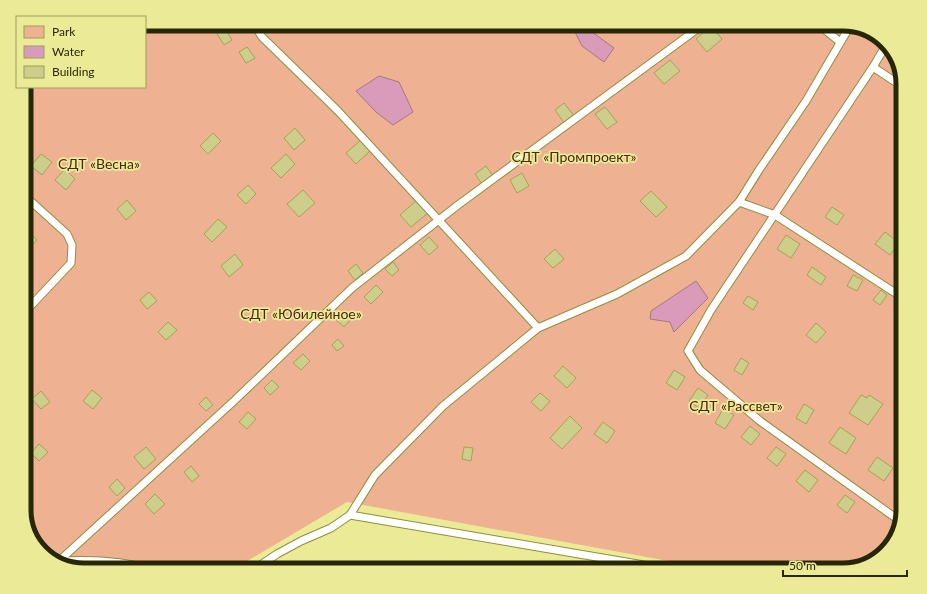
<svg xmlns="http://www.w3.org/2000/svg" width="927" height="594" font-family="Lato,sans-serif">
	<rect width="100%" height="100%" fill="#ebeb97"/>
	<polygon fill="#eeb192" points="145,24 843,24 876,34 895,54 903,80 903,510 893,543 873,562 843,570 717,570 347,502 232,570 84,570 51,560 32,540 24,514 24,87 145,87"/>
	<g fill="#da9bba" stroke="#a57883">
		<polygon points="588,29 614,48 604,62 582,46 575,32"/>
		<polygon points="379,76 399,82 413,112 393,125 376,112 356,91"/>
		<polygon points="696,281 708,298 674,332 670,322 650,319 651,311"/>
	</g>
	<g fill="#cece8c" stroke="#a5a351">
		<polygon points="711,26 722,39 707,52 696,39"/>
		<polygon points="224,27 232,40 224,45 216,32"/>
		<polygon points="247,47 255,58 246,63 239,52"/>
		<polygon points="670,60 680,71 664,84 654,73"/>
		<polygon points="564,103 575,117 565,124 555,110"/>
		<polygon points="605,107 617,122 607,129 595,114"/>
		<polygon points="295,128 305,140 294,150 284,138"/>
		<polygon points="213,133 221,141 208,154 200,146"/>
		<polygon points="24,135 32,142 24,152"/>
		<polygon points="362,139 371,150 356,164 346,153"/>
		<polygon points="41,154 52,162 42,175 31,166"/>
		<polygon points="286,154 295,164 281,178 271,168"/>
		<polygon points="486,166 493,176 482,184 475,174"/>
		<polygon points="65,169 75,179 66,190 55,180"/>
		<polygon points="522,173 529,186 517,193 510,180"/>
		<polygon points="248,185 256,194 246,204 237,195"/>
		<polygon points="303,190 315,203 299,217 287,204"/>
		<polygon points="651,191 667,207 656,217 640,201"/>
		<polygon points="127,200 136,211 126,220 117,209"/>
		<polygon points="417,200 428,213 411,227 400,215"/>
		<polygon points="832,207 844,215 837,225 825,217"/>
		<polygon points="218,219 227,227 212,242 204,234"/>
		<polygon points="27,230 37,240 27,249 24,246 24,233"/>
		<polygon points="885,232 899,243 890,255 875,244"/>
		<polygon points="786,235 800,244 791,258 777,249"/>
		<polygon points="429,237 438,247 429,255 420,245"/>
		<polygon points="555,249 564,259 553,268 544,259"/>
		<polygon points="235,254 243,265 229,277 221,266"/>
		<polygon points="393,262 399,270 392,276 385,269"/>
		<polygon points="356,264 363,273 355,280 348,271"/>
		<polygon points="812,267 826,277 821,285 807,275"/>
		<polygon points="853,275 863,280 857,291 847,286"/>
		<polygon points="376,285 383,292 371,304 364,297"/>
		<polygon points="881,290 887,295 880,305 873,300"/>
		<polygon points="149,292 157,301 147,309 140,300"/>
		<polygon points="748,296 758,302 753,310 743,303"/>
		<polygon points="344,310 352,318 344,327 336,320"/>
		<polygon points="168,322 177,330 166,340 158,332"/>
		<polygon points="816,323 826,332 816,343 806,335"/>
		<polygon points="338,339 344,346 337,351 332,345"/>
		<polygon points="303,354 310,361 301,370 293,363"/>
		<polygon points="741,358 749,363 742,375 734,370"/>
		<polygon points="563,366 576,378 567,388 554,376"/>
		<polygon points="674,370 685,377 677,390 666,383"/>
		<polygon points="272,380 279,387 270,395 264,388"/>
		<polygon points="698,388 708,395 699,408 689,401"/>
		<polygon points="92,390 102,398 93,409 83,401"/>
		<polygon points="41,391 50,402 41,409 32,399"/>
		<polygon points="540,393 550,401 541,411 531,402"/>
		<polygon points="861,395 867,398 869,395 883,404 868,425 849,413"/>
		<polygon points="206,397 213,405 206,411 199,404"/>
		<polygon points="804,404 814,410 806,424 796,418"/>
		<polygon points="723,409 734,415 725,429 715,423"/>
		<polygon points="248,412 256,419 247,429 239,422"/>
		<polygon points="570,416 582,428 562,449 550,438"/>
		<polygon points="603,422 615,431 607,443 594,434"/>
		<polygon points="750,426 760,434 751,445 741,437"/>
		<polygon points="840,427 856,438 846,454 829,443"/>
		<polygon points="39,444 48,452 39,461 31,453"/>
		<polygon points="146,447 156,459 144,469 134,457"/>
		<polygon points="464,447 473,448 471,461 462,459"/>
		<polygon points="776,447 786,454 777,466 767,458"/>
		<polygon points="877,457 893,468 884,481 868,470"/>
		<polygon points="191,466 199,476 192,482 184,472"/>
		<polygon points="805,470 818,480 809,492 796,481"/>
		<polygon points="117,479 125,488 117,496 109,487"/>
		<polygon points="155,494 165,504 154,514 145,504"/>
		<polygon points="845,495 855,502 847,513 837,505"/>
	</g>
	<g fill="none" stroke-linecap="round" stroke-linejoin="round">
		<defs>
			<g id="lane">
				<polyline points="254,24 262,37 338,111 538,328"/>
				<polyline points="818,24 840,42"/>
				<polyline points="886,45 873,67 711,310 688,351 700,370 760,421 900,521"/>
				<polyline points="873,67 903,87"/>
				<polyline points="24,195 67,234 72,245 71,263 24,313"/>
				<polyline points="739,202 775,215 903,298"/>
				<polyline points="350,515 375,475 443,406 538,328 617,294 686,256 739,202 759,170 806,101 850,26"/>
				<polyline points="59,561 235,400 352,288 458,205 704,24"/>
				<path d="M57 562 59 561C90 560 123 560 153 570"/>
				<polyline points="253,570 277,554 301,541 331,528 350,515 673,570"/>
			</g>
		</defs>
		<use href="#lane" stroke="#908f3c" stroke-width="9"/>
		<use href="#lane" stroke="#fff" stroke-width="7"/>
	</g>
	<g text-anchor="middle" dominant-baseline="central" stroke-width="3.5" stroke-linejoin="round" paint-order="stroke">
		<g font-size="14" fill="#4d250e" stroke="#ebeb97">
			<text x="574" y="156">СДТ «Промпроект»</text>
			<text x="99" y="163">СДТ «Весна»</text>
			<text x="301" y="313">СДТ «Юбилейное»</text>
			<text x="736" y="405">СДТ «Рассвет»</text>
		</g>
	</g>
	<path d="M0 0H927V594H0ZM84 31H843A53 53 0 0 1 896 84V510A53 53 0 0 1 843 563H84A53 53 0 0 1 31 510V84A53 53 0 0 1 84 31Z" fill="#ebeb97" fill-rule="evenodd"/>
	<path fill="none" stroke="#282704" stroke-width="5" d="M84 31H843A53 53 0 0 1 896 84V510A53 53 0 0 1 843 563H84A53 53 0 0 1 31 510V84A53 53 0 0 1 84 31Z"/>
	<rect x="16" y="16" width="130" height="72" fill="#ebeb97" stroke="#9d9d5c"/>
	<rect x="24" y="26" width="20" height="12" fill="#eeb192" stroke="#9d9d5c"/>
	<text x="52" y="36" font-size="12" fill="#282704">Park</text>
	<rect x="24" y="46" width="20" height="12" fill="#da9bba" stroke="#9d9d5c"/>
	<text x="52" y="56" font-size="12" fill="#282704">Water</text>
	<rect x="24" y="66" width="20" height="12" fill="#cece8c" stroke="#9d9d5c"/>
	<text x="52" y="76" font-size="12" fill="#282704">Building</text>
	<path d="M783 570v6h124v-6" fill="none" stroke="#282704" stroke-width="2"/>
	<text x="789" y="570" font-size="12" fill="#282704" stroke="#ebeb97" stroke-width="3" paint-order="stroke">50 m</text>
</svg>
